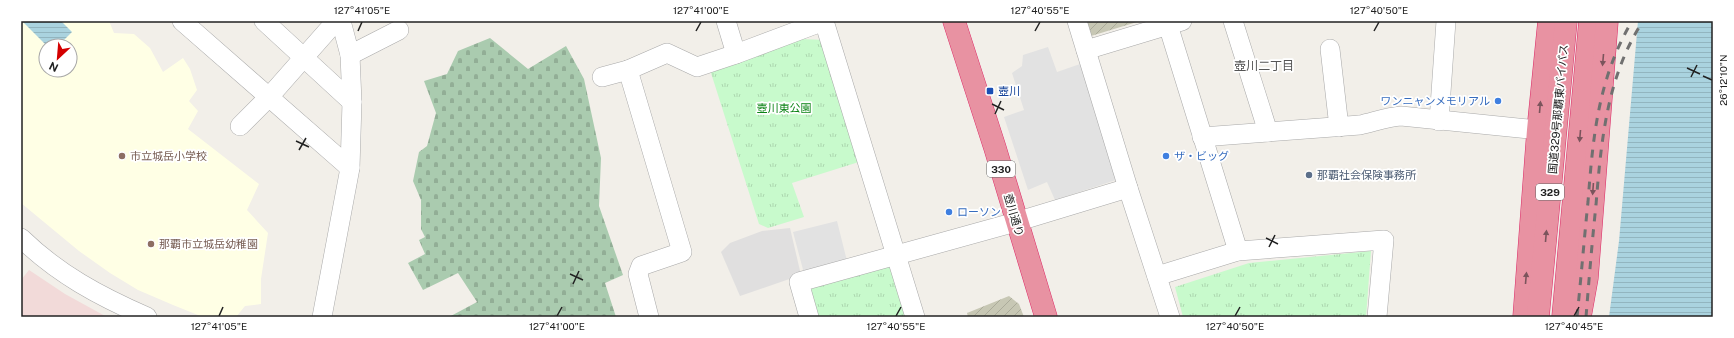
<svg xmlns="http://www.w3.org/2000/svg" width="1734" height="338" font-family="'Public Sans','Noto Sans JP',sans-serif">
	<defs>
		<pattern id="construction-furrows" width="10" height="10" patternUnits="userSpaceOnUse"><rect width="10" height="10" fill="#c7c7b4"/><path d="M-1 1l2-2M0 10L10 0M9 11l2-2" fill="none" stroke="#abab9a"/></pattern>
		<pattern id="cemetery-stones" width="16" height="16" patternUnits="userSpaceOnUse"><rect width="16" height="16" fill="#aacbaf"/><path d="M2 7V4a2 2 0 0 1 4 0v3zM10 15v-3a2 2 0 0 1 4 0v3z" fill="#92ae96"/></pattern>
		<pattern id="park-tufts" width="24" height="20" patternUnits="userSpaceOnUse"><rect width="24" height="20" fill="#c8facc"/><path d="M3 7l-1-3M5 7V3M7 7l1-3M15 17l-1-3M17 17v-4M19 17l1-3" fill="none" stroke="#acd6af"/></pattern>
		<pattern id="water-rules" width="6" height="5" patternUnits="userSpaceOnUse"><rect width="6" height="5" fill="#aad3df"/><path d="M0 2.5h6" fill="none" stroke="#92b5bf"/></pattern>
	</defs>
	<rect width="100%" height="100%" fill="#f2efe9"/>
	<polygon fill="#e0dfdf" points="790,228 801,275 740,296 721,252 730,243 762,231"/>
	<polygon fill="#f2dad9" points="29,270 65,294 107,317 21,317 21,280"/>
	<path fill="#ffffe5" fill-rule="evenodd" d="M21 21H109L114 33 134 34 150 48 163 72 183 58 190 69 197 90 189 101 198 111 188 129 259 184 247 210 268 233 261 279V304L245 306 236 317H203L173 305 138 290 110 273 79 251 21 203ZM46 46H70V70H46Z"/>
	<g fill="url(#construction-furrows)">
		<polygon points="1087,21 1137,21 1137,22 1091,36"/>
		<polygon points="1009,296 1019,304 1024,317 968,317 967,313"/>
	</g>
	<polygon fill="url(#cemetery-stones)" points="490,38 528,69 566,46 584,79 601,158 599,206 623,275 605,283 616,317 449,317 477,302 458,273 423,290 408,263 425,254 419,240 425,237 421,229 421,200 413,181 419,152 427,146 436,113 424,81 447,74 458,51"/>
	<g fill="url(#park-tufts)">
		<polygon points="800,39 826,40 862,161 792,183 804,217 768,228 759,224 711,73 712,67"/>
		<polygon points="1371,251 1366,317 1183,317 1175,287 1249,263"/>
		<polygon points="884,264 893,269 907,317 814,317 810,288"/>
	</g>
	<g fill="#e2e2e2">
		<polygon points="1048,47 1057,72 1083,63 1119,179 1055,200 1047,182 1028,190 1004,117 1024,110 1012,73 1022,66 1023,55"/>
		<polygon points="837,221 848,265 805,277 793,232"/>
	</g>
	<g fill="url(#water-rules)">
		<polygon points="22,21 61,21 72,32 58,46 47,46"/>
		<polygon points="1638,21 1713,21 1713,317 1609,317 1619,241"/>
	</g>
	<g fill="none" stroke-linecap="round" stroke-linejoin="round">
		<defs>
			<g id="minor">
				<polyline points="182,21 350,168"/>
				<polyline points="264,21 352,102"/>
				<polyline points="726,21 736,54"/>
				<polyline points="824,21 915,317"/>
				<polyline points="1077,21 1128,188 1170,317"/>
				<polyline points="1233,21 1268,132"/>
				<polyline points="1168,25 1238,251"/>
				<polyline points="1330,49 1339,127"/>
				<polyline points="1086,50 1182,21"/>
				<polyline points="350,55 399,30"/>
				<polyline points="602,77 628,70"/>
				<polyline points="1439,121 1446,21"/>
				<polyline points="240,126 269,97 336,21"/>
				<path d="M1202 137 1360 125C1374 122 1387 117 1401 116L1538 130"/>
				<path d="M21 238C58 274 99 296 147 317"/>
				<polyline points="1157,276 1238,251 1384,240 1377,317"/>
				<polyline points="322,317 350,168 352,102 350,55 341,21"/>
				<polyline points="649,317 638,274 641,266 682,252 628,70 667,53 697,67 736,54 824,21"/>
				<polyline points="809,317 799,282 1016,222 1128,188"/>
			</g>
			<g id="highway">
				<polyline points="954,21 995,148 1046,317"/>
				<polyline points="1524,317 1538,130 1549,21"/>
				<polyline points="1538,317 1566,21"/>
				<polyline points="1563,317 1590,21"/>
				<polyline points="1580,317 1587,278 1607,21"/>
			</g>
		</defs>
		<use href="#minor" stroke="#a9a9a9" stroke-width="20"/>
		<use href="#highway" stroke="#dc2a67" stroke-width="23"/>
		<use href="#minor" stroke="#fff" stroke-width="19"/>
		<use href="#highway" stroke="#e892a2" stroke-width="22"/>
		<g stroke="#707070" stroke-width="3" stroke-dasharray="8 8" stroke-linecap="butt">
			<path d="M1577 317C1581 279 1584 240 1588 202 1593 136 1598 79 1632 21"/>
			<path d="M1586 317C1589 280 1592 242 1596 205 1601 141 1607 76 1643 21"/>
		</g>
	</g>
	<defs><path id="oneway-solid" d="M-6-.8H1V-3.2L6.5 0L1 3.2V.8H-6Z"/></defs>
	<g fill="#7b545c">
		<use href="#oneway-solid" transform="translate(1603 60) rotate(95)"/>
		<use href="#oneway-solid" transform="translate(1540 107) rotate(-85)"/>
		<use href="#oneway-solid" transform="translate(1580 136) rotate(95)"/>
		<use href="#oneway-solid" transform="translate(1593 189) rotate(94)"/>
		<use href="#oneway-solid" transform="translate(1546 236) rotate(-85)"/>
		<use href="#oneway-solid" transform="translate(1526 278) rotate(-85)"/>
	</g>
	<path fill="none" stroke="#222" stroke-width="1.5" d="M358 31 362 22M696 31 701 22M1035 31 1040 22M1374 31 1379 22M1687 68 1700 74M1703 76 1712 80M1691 77 1697 65M992 104 1004 110M995 114 1001 101M296 141 309 147M299 150 306 138M1266 238 1278 244M1269 247 1275 235M570 274 583 280M573 284 579 271M219 316 223 307M557 316 562 307M896 316 901 307M1235 316 1240 307M1574 316 1579 307"/>
	<rect fill="#1a4fb4" stroke="#fff" stroke-width="1.5" x="986" y="87" width="8" height="8" rx="2"/>
	<g fill="#3f7fe0" stroke="#fff" stroke-width="1.5">
		<circle cx="1498" cy="101" r="4"/>
		<circle cx="1166" cy="156" r="4"/>
		<circle cx="949" cy="212" r="4"/>
	</g>
	<g fill="#8d6e63" stroke="#fff" stroke-width="1.5">
		<circle cx="122" cy="156" r="4"/>
		<circle cx="151" cy="244" r="4"/>
	</g>
	<circle fill="#5c6f8a" stroke="#fff" stroke-width="1.5" cx="1309" cy="175" r="4"/>
	<g text-anchor="middle" dominant-baseline="central" stroke-width="3.5" stroke-linejoin="round" paint-order="stroke">
		<g fill="#fff" stroke="#646464" stroke-width="1">
			<rect x="987" y="161" width="28" height="16" rx="3"/>
			<rect x="1536" y="184" width="28" height="16" rx="3"/>
		</g>
		<g font-size="10" font-weight="bold" fill="#222">
			<text x="1001" y="169">330</text>
			<text x="1550" y="192">329</text>
		</g>
		<g font-size="11" fill="#164399" stroke="#fff" text-anchor="start">
			<text x="998" y="91">壺川</text>
		</g>
		<g font-size="11" fill="#366cbe" stroke="#fff" text-anchor="start">
			<text x="1490" y="101" text-anchor="end">ワンニャンメモリアル</text>
			<text x="1174" y="156">ザ・ビッグ</text>
			<text x="957" y="212">ローソン</text>
		</g>
		<g font-size="11" fill="#0c8416" stroke="#fff">
			<text x="784" y="108">壺川東公園</text>
		</g>
		<g font-size="11" fill="#222" stroke="#fff">
			<text transform="translate(1558 109) rotate(-85)">国道329号那覇東バイパス</text>
			<text transform="translate(1014 215) rotate(74)">壺川通り</text>
		</g>
		<g font-size="11" fill="#785e54" stroke="#fff" text-anchor="start">
			<text x="130" y="156">市立城岳小学校</text>
			<text x="159" y="244">那覇市立城岳幼稚園</text>
		</g>
		<g font-size="11" fill="#4e5e75" stroke="#fff" text-anchor="start">
			<text x="1317" y="175">那覇社会保険事務所</text>
		</g>
		<g font-size="12" fill="#555" stroke="#fff">
			<text x="1264" y="66">壺川二丁目</text>
		</g>
	</g>
	<rect width="1734" height="338" fill="none" stroke="#ffffff" stroke-width="44"/>
	<g transform="translate(58 58) rotate(206)"><circle r="19" fill="#ffffff" stroke="#a7a7a7"/>
	<path d="M0-3L7 15L0 10L-7 15Z" fill="#d40000"/>
	<text y="-6" font-size="11" font-weight="bold" text-anchor="middle" fill="#222222">N</text>
	</g>
	<rect x="22" y="22" width="1690" height="294" fill="none" stroke="#222" stroke-width="1.5"/>
	<g font-size="10" text-anchor="middle" fill="#222">
		<text x="362" y="14">127°41'05"E</text>
		<text x="701" y="14">127°41'00"E</text>
		<text x="1040" y="14">127°40'55"E</text>
		<text x="1379" y="14">127°40'50"E</text>
		<text transform="translate(1723 80) rotate(-90)" y="4">26°12'10"N</text>
		<text x="219" y="330">127°41'05"E</text>
		<text x="557" y="330">127°41'00"E</text>
		<text x="896" y="330">127°40'55"E</text>
		<text x="1235" y="330">127°40'50"E</text>
		<text x="1574" y="330">127°40'45"E</text>
	</g>
</svg>
